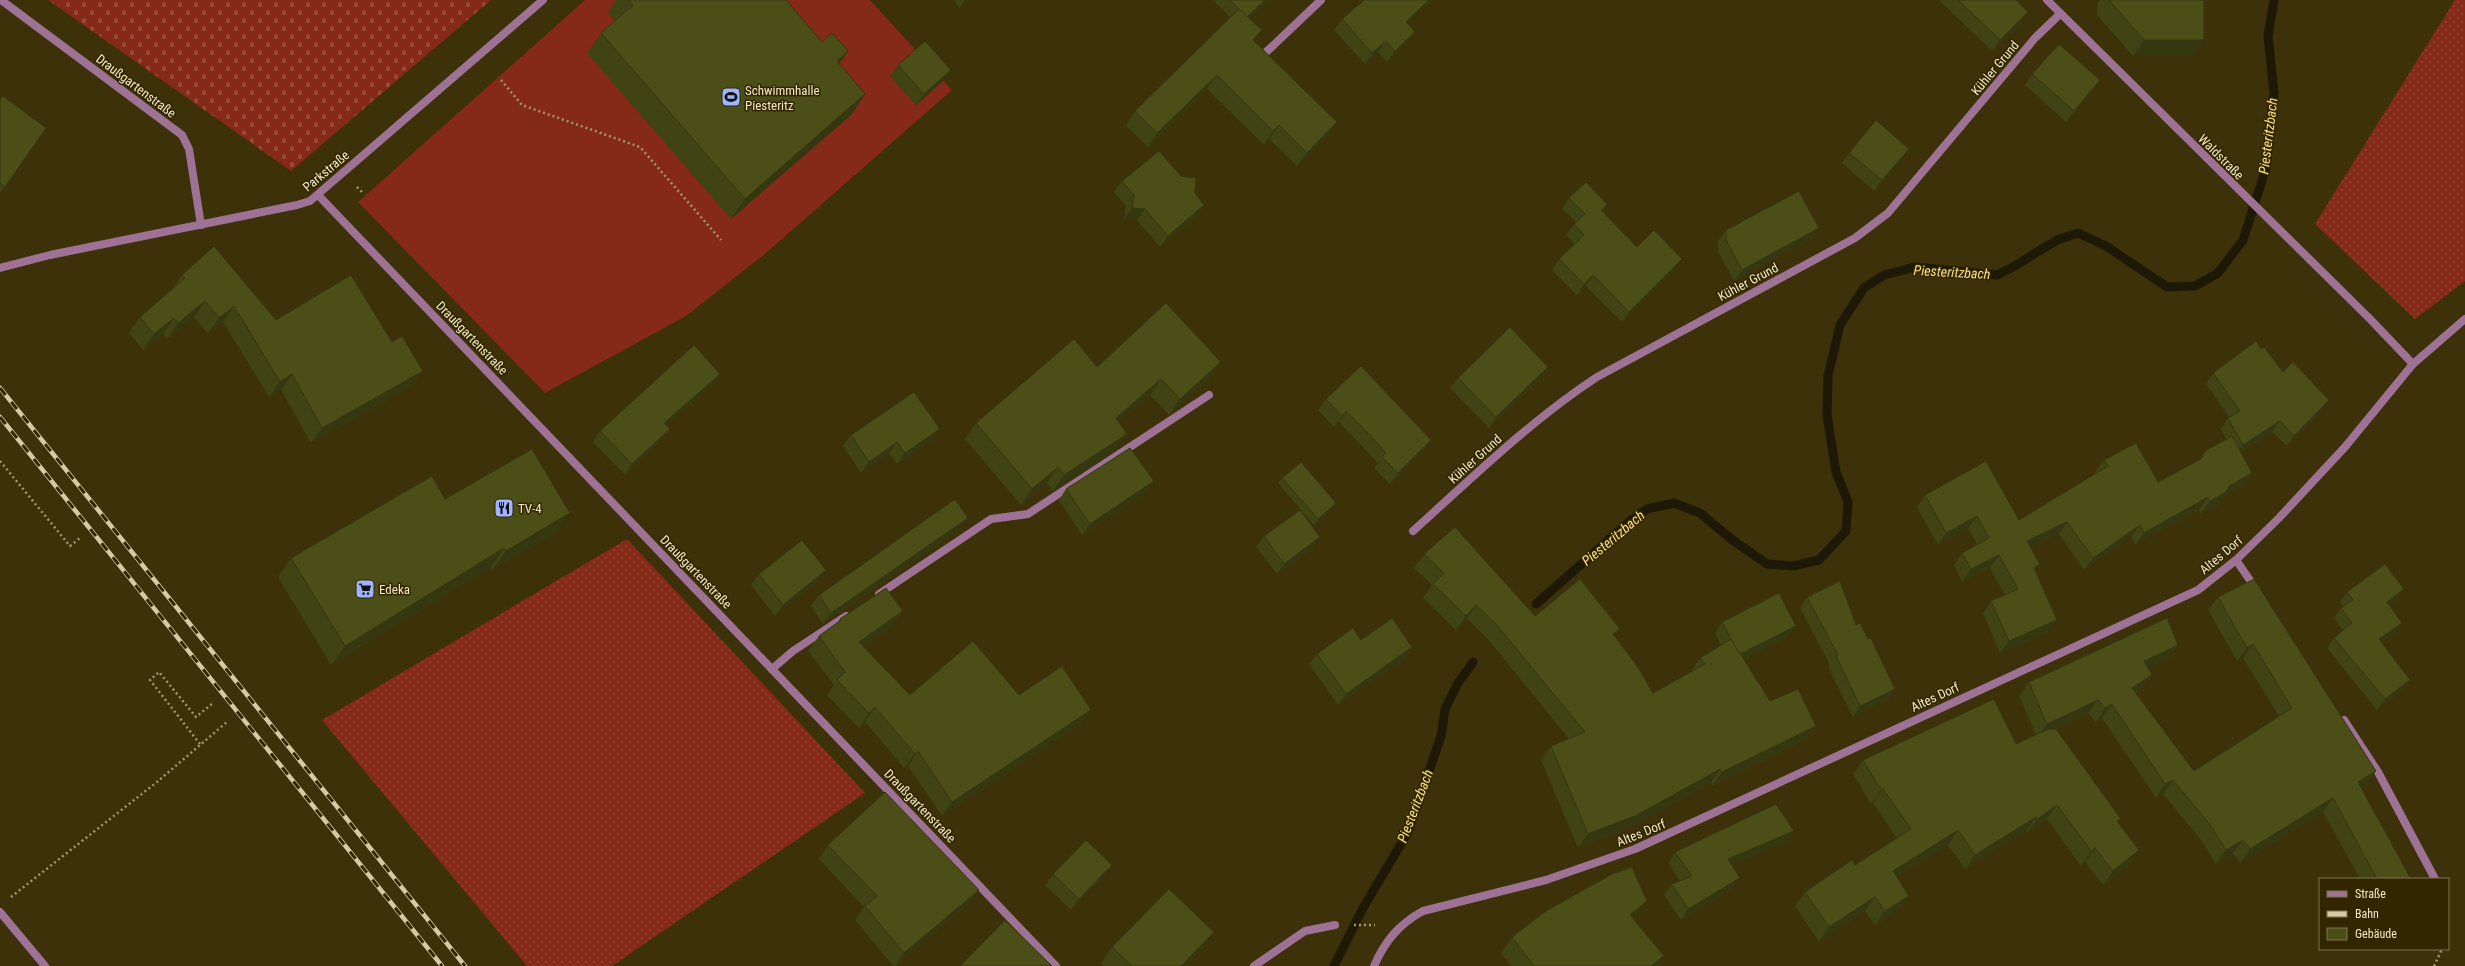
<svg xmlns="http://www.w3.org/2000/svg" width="2465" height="966" font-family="'Roboto Condensed',sans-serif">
	<defs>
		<pattern id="grass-dots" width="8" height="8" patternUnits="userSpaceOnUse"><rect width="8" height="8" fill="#852918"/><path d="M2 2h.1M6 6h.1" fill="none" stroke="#974838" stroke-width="1.8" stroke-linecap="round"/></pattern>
		<pattern id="cemetery-stones" width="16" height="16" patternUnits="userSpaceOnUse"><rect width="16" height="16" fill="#852918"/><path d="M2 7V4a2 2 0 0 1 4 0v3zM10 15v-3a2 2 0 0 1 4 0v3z" fill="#974838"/></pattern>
	</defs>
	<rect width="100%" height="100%" fill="#3c3109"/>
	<g fill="url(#grass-dots)">
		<polygon points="2455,0 2465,0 2465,281 2415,319 2315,224"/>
		<polygon points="627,539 865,793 612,966 527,966 322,720"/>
	</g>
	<polygon fill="url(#cemetery-stones)" points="48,0 491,0 291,171"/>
	<polygon fill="#852918" points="585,0 870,0 952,90 765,254 686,316 545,393 358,202"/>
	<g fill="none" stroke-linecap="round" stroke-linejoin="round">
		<g stroke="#1e1906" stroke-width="9">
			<polyline points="1536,604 1629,522 1647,509 1674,503 1700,513 1731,539 1767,564 1793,566 1819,560 1846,531 1848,502 1836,472 1827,415 1828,376 1840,325 1864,288 1884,275 1915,267 1997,275 2013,267 2057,240 2078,233 2106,246 2167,287 2195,286 2218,273 2243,240 2266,168 2274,93 2268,36 2274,0"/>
			<polyline points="1334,966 1363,908 1408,832 1441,736 1445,709 1458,683 1473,662"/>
		</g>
		<g stroke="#a19671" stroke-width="2.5" stroke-dasharray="2 3" stroke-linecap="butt">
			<polyline points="501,80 522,105 640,147 721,240"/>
			<polyline points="357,187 362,192"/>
			<polyline points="0,461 70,546 80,538"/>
			<polyline points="200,744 150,680 159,672 196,717 213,703"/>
			<polyline points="11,897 157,782 228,721"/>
			<polyline points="1354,925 1375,925"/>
			<polyline points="2434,966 2442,949"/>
		</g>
		<g stroke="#9d7295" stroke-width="8">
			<polyline points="2236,560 2256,589"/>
			<polyline points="879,594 991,519 1028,514 1209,395"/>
			<polyline points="772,669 793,651 846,616"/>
			<polyline points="2344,720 2378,772 2435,879"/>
		</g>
		<g stroke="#9d7295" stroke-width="8">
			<polyline points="1,0 182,135 189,149 201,225"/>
			<polyline points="2047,0 2370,319 2413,364"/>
			<polyline points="1262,56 1321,0"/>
			<polyline points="318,195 1056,966"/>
			<polyline points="0,268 50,255 297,205 310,201 543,0"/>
			<path d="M1413 531C1472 478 1530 421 1597 377L1855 238 1888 213 2035 38 2060 14"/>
			<polyline points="0,912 45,966"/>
			<polyline points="1254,966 1305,931 1335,925"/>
			<path d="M1374 966C1385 941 1399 924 1423 911L1546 880 1635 849 2198 590 2236 560 2279 518 2345 447 2413 364 2465 319"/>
		</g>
		<defs>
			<g id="rail">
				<polyline points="0,388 465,966"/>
				<polyline points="0,417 442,966"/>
			</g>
		</defs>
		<use href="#rail" stroke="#d5caa6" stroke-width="4.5"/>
		<use href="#rail" stroke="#312600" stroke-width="3" stroke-dasharray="9" stroke-linecap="butt"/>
	</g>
	<g fill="#404314">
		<polygon points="616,0 786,0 839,64 852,114 731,219 587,53 601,33 615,21 608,12"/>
		<polygon points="954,0 968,0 959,8"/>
		<polygon points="1213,0 1268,0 1249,18 1254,41 1337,122 1327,136 1297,166 1269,139 1264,145 1207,89 1148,147 1126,125 1135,111 1230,17"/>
		<polygon points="1939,0 2016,0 2028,12 2020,23 1992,51"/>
		<polygon points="2100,0 2204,0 2193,56 2133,56 2097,15 2098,2"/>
		<polygon points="1342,19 1408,24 1415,32 1407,43 1387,62 1378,52 1365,64 1334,30"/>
		<polygon points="898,65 951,70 943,81 916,105 890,76"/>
		<polygon points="2032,74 2100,80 2093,91 2066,122 2025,85"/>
		<polygon points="0,100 46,128 0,193"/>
		<polygon points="1849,153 1902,160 1874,191 1842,163"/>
		<polygon points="1122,181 1195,193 1204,205 1197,216 1160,247 1137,220 1124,219 1126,206 1114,192"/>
		<polygon points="1569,198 1607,204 1602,212 1637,247 1675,269 1622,322 1586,286 1577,295 1552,270 1559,259 1575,244 1566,235 1576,222 1562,209"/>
		<polygon points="1726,230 1811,239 1734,281 1718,251 1718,241"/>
		<polygon points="182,275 276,320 392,342 423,371 411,387 311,443 281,390 269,397 223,322 208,334 194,317 167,339 163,334 143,350 129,333 140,317 171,290"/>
		<polygon points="2261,349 2283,372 2322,411 2287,446 2272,432 2241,452 2252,473 2244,485 2224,496 2218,505 2201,514 2199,510 2135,545 2131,537 2084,570 2059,534 2031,548 2048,632 2000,653 1983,613 1991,601 2005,595 1990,568 1962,582 1954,565 1962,553 1977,544 1968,528 1938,545 1917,507 1925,495 2019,520 2096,474 2095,472 2104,460 2158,482 2198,461 2205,451 2226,439 2221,429 2228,418 2229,417 2206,384 2213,373"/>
		<polygon points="1097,367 1210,378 1169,415 1150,395 1119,422 1116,450 1053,491 1047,483 1021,505 965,439 976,423"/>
		<polygon points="720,374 712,385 667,425 670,429 662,439 625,475 593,442 600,431"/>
		<polygon points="1458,378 1541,378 1489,428 1450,388"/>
		<polygon points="1326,399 1431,440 1424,450 1390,484 1374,468 1378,463 1359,443 1339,422 1334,427 1318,410"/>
		<polygon points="851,435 932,440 897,464 889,453 861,473 843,446"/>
		<polygon points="1282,478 1336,503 1332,509 1314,525 1278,483"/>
		<polygon points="1154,481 1146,492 1082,535 1059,500 1066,489"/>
		<polygon points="445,499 557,532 492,570 491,567 331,665 278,577 291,558"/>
		<polygon points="968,518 961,529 823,624 811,606 819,595"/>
		<polygon points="1264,536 1313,548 1277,574 1256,547"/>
		<polygon points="1424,554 1535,616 1615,637 1653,693 1691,672 1700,658 1721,645 1715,633 1722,622 1788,637 1744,660 1770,701 1806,740 1712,786 1711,783 1625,830 1578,848 1541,760 1551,746 1569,739 1487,638 1467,619 1456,630 1423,598 1432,585 1414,568"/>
		<polygon points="759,574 819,581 775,616 751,585"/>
		<polygon points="2347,592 2396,600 2389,605 2395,633 2381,643 2403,690 2377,710 2327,648 2334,638 2343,631 2334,618 2341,608 2343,607 2340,602"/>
		<polygon points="1807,597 1856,625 1868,639 1895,689 1888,700 1853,717 1828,667 1830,665 1800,608"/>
		<polygon points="2218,597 2367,785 2361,788 2411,879 2360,879 2323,812 2240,863 2233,853 2216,864 2201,840 2163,794 2156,798 2102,718 2096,722 2088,713 2056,729 2118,822 2139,850 2129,865 2103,885 2085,862 2081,866 2047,819 2027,833 2026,831 1965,869 1948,845 1896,877 1899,910 1875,925 1865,911 1819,942 1795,906 1805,892 1855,865 1897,838 1873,803 1871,804 1853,774 1863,760 2016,744 2036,735 2019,696 2029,682 2178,645 2169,659 2148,668 2152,675 2142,688 2136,693 2194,771 2279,716 2243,658 2237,661 2208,610"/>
		<polygon points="903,611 892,626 863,647 910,695 1019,695 1081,724 942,816 908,766 904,768 865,722 859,728 827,695 834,685 808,651 819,636 837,623 840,619"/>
		<polygon points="1361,640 1412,647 1405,658 1338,705 1309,664 1317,654"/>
		<polygon points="1794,831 1786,842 1732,865 1732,889 1681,920 1664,895 1672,884 1680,881 1668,863 1675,852"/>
		<polygon points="828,845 969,904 895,966 893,966 855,920 864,907 819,859"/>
		<polygon points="1112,865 1104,876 1071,910 1045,885 1053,874"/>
		<polygon points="1635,916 1633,918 1657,966 1511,966 1501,953 1512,937"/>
		<polygon points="1214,932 1202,948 1185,966 1104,966 1101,963 1112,947"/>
	</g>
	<g fill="#343710">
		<polygon points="965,0 968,0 959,8"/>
		<polygon points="1265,0 1268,0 1240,27 1247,17"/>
		<polygon points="1429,0 1433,0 1398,33 1406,22"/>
		<polygon points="2028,12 2020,23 1992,51 2000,40"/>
		<polygon points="1262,30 1252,44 1253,40"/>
		<polygon points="1415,32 1407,43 1387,62 1395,51"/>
		<polygon points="2144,40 2204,40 2193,56 2133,56"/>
		<polygon points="1386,41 1378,52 1365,64 1372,53"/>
		<polygon points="848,51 834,71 837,61"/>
		<polygon points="951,70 943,81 916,105 924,94"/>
		<polygon points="1217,75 1207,89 1148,147 1157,133"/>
		<polygon points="2100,80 2093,91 2066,122 2074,111"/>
		<polygon points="865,94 852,114 731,219 745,199"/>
		<polygon points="1337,122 1327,136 1297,166 1307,153"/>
		<polygon points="1279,125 1269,139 1264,145 1273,131"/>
		<polygon points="1909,149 1902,160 1874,191 1882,180"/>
		<polygon points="1204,205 1197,216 1160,247 1168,236"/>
		<polygon points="1132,208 1145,209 1137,220 1124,219"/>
		<polygon points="1819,228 1811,239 1734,281 1742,270"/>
		<polygon points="1682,259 1675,269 1622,322 1629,312"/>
		<polygon points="1593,275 1586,286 1577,295 1584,284"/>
		<polygon points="205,301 194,317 167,339 178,323"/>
		<polygon points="234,306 223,322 208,334 219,318"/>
		<polygon points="174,318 163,334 143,350 154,334"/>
		<polygon points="1221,362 1210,378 1169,415 1180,399"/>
		<polygon points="1548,367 1541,378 1489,428 1496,417"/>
		<polygon points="423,371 411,387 311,443 322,428"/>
		<polygon points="292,374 281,390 269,397 280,382"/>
		<polygon points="720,374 712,385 657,434 664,423"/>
		<polygon points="1161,379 1150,395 1105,434 1116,418"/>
		<polygon points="2329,400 2322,411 2287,446 2294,436"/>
		<polygon points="1346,411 1339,422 1334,427 1342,416"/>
		<polygon points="2280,421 2272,432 2235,455 2243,445"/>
		<polygon points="670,429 662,439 625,475 632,464"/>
		<polygon points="940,429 932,440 897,464 905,453"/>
		<polygon points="1127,434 1116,450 1053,491 1064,475"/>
		<polygon points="1431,440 1424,450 1390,484 1398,473"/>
		<polygon points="897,442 889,453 861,473 869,462"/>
		<polygon points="1058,467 1047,483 1021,505 1032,489"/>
		<polygon points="2252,473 2244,485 2224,496 2218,505 2201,514 2210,501 2229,486"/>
		<polygon points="1154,481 1146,492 1082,535 1090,524"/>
		<polygon points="2208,497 2199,510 2135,545 2144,533"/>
		<polygon points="1336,503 1332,509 1314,525 1318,519"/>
		<polygon points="570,513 557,532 492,570 506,551"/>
		<polygon points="1977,516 1968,528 1938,545 1946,533"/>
		<polygon points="968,518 961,529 823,624 831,613"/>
		<polygon points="2067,522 2059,534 2019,554 2027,541"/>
		<polygon points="2140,525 2131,537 2084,570 2093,558"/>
		<polygon points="1320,537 1313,548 1277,574 1284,564"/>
		<polygon points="504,548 491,567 331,665 345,646"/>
		<polygon points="1999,555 1990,568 1962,582 1971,569"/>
		<polygon points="2040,564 2032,577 2034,568"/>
		<polygon points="826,570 819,581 775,616 783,605"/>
		<polygon points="2404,589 2396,600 2380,612 2387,602"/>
		<polygon points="1476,605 1467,619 1456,630 1466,616"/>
		<polygon points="903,611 892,626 849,657 859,642"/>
		<polygon points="2057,620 2048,632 2000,653 2009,641"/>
		<polygon points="2402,623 2395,633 2371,650 2379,639"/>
		<polygon points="1796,626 1788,637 1732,666 1740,655"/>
		<polygon points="1620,629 1610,643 1613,634"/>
		<polygon points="2253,644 2243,658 2237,661 2247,648"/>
		<polygon points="2178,645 2169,659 2134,675 2144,661"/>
		<polygon points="1412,647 1405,658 1338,705 1346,694"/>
		<polygon points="2152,675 2142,688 2122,702 2132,688"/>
		<polygon points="2410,680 2403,690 2377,710 2385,699"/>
		<polygon points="1895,689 1888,700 1853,717 1860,706"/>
		<polygon points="2098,700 2088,713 2037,738 2047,724"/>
		<polygon points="2112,704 2102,718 2096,722 2105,708"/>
		<polygon points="875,707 865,722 859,728 869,713"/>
		<polygon points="1091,710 1081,724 942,816 952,802"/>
		<polygon points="1816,726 1806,740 1712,786 1722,772"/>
		<polygon points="918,751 908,766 904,768 915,754"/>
		<polygon points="1720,769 1711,783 1625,830 1578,848 1588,834"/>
		<polygon points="2376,771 2367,785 2348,796 2358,782"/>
		<polygon points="2173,780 2163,794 2156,798 2165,784"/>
		<polygon points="1883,789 1873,803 1871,804 1881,790"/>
		<polygon points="2333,798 2323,812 2240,863 2250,849"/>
		<polygon points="2057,805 2047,819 2027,833 2037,819"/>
		<polygon points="2036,817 2026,831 1965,869 1975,855"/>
		<polygon points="1958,830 1948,845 1883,885 1893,871"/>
		<polygon points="1794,831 1786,842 1720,870 1728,859"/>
		<polygon points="2243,840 2233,853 2216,864 2226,850"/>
		<polygon points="2095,848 2085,862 2081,866 2091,851"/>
		<polygon points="2139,850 2129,865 2103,885 2113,871"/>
		<polygon points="1112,865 1104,876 1071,910 1079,899"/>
		<polygon points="1740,878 1732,889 1681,920 1688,909"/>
		<polygon points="979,890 969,904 895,966 904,953"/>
		<polygon points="1909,896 1899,910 1875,925 1885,911"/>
		<polygon points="1875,897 1865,911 1819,942 1829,927"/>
		<polygon points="1647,901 1635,916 1619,930 1630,915"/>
		<polygon points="1214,932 1202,948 1185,966 1181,966"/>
		<polygon points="1664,956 1657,966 1651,966"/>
	</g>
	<g fill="#4b4e17" stroke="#343710">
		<polygon points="628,0 786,0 822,42 832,33 848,51 837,61 865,94 745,199 601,33 633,5"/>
		<polygon points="1230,0 1265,0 1247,17"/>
		<polygon points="1364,0 1429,0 1406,22 1415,32 1395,51 1386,41 1372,53 1342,19"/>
		<polygon points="1958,0 2016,0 2028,12 2000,40"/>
		<polygon points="2109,0 2204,0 2204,40 2144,40"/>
		<polygon points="1239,9 1262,30 1253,40 1337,122 1307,153 1279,125 1273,131 1217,75 1157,133 1135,111"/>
		<polygon points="925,41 951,70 924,94 898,65"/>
		<polygon points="2059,44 2100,80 2074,111 2032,74"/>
		<polygon points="3,96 46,128 5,187 0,183 0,100"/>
		<polygon points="1876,120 1909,149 1882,180 1849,153"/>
		<polygon points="1159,151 1181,176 1196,178 1195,193 1204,205 1168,236 1145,209 1132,208 1134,195 1122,181"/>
		<polygon points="1586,182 1607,204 1601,210 1637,247 1654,230 1682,259 1629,312 1593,275 1584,284 1559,259 1584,235 1574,224 1585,214 1569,198"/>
		<polygon points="1799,191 1819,228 1742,270 1726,240 1726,230"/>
		<polygon points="214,246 276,320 351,275 392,342 402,336 423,371 322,428 292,374 280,382 234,306 219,318 205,301 178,323 174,318 154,334 140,317 185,278 182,275"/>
		<polygon points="1166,303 1221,362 1180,399 1161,379 1116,418 1127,434 1064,475 1058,467 1032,489 976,423 1074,339 1097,367"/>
		<polygon points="1510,327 1548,367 1496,417 1458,378"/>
		<polygon points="2256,341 2261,349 2264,347 2283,372 2293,362 2329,400 2294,436 2280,421 2243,445 2228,418 2240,411 2213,373"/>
		<polygon points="694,345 720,374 664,423 670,429 632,464 600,431"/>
		<polygon points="1361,366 1431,440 1398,473 1382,457 1386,453 1367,432 1346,411 1342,416 1326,399"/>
		<polygon points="914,392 940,429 905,453 897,442 869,462 851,435"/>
		<polygon points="2232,436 2252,473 2229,486 2226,492 2210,501 2208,497 2144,533 2140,525 2093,558 2067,522 2027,541 2040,564 2034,568 2057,620 2009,641 1991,601 2018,589 1999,555 1971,569 1962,553 1989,538 1977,516 1946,533 1925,495 1986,461 2019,520 2108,466 2104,460 2136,443 2158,482 2201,459 2205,451"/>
		<polygon points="1130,448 1154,481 1090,524 1066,489"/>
		<polygon points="532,449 570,513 506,551 504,548 345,646 291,558 432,476 445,499"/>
		<polygon points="1301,462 1336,503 1318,519 1282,478"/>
		<polygon points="955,499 968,518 831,613 819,595"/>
		<polygon points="1300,510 1320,537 1284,564 1264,536"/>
		<polygon points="1455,527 1535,616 1580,579 1620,629 1613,634 1638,667 1653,693 1705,664 1700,658 1731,639 1770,701 1798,689 1816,726 1722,772 1720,769 1635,816 1588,834 1551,746 1585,732 1496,624 1476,605 1466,616 1433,584 1444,573 1424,554"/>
		<polygon points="802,540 826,570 783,605 759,574"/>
		<polygon points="2385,564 2404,589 2387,602 2402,623 2379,639 2410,680 2385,699 2334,638 2352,623 2341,608 2353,600 2347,592"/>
		<polygon points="2254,579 2376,771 2358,782 2411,879 2377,879 2333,798 2250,849 2243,840 2226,850 2211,826 2173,780 2165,784 2112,704 2105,708 2098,700 2047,724 2029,682 2167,618 2178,645 2144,661 2152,675 2132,688 2194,771 2292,708 2253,644 2247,648 2218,597"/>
		<polygon points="1840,581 1856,625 1860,623 1868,639 1871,638 1895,689 1860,706 1836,656 1838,655 1807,597"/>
		<polygon points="886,588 903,611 859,642 910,695 973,641 1019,695 1062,666 1091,710 952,802 918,751 915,754 875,707 869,713 837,680 845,672 819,636 841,620 840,619"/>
		<polygon points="1779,593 1796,626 1740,654 1736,648 1722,622"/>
		<polygon points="1392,618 1412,647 1346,694 1317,654 1353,628 1361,640"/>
		<polygon points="1994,699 2016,744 2048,729 2056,729 2121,819 2117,821 2139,850 2113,871 2095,848 2091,851 2057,805 2037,819 2036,817 1975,855 1958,830 1893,871 1909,896 1885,911 1875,897 1829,927 1805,892 1852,860 1855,865 1911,829 1883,789 1881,790 1863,760"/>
		<polygon points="885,792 979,890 904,953 865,906 877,896 828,845"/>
		<polygon points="1776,804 1794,831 1728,859 1740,878 1688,909 1672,884 1692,876 1675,852"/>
		<polygon points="1086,840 1112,865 1079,899 1053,874"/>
		<polygon points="1632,867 1647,901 1630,915 1664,956 1651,966 1534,966 1512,937 1546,911 1612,874"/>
		<polygon points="1169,889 1214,932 1181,966 1132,966 1112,947"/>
		<polygon points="1005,920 1052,966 960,966"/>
	</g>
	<defs>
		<symbol id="stadium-square" viewBox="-11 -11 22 22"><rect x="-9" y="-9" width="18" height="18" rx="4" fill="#a0b3fd" stroke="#312600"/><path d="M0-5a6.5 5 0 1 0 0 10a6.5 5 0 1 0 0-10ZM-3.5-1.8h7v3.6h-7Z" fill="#111"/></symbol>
		<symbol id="restaurant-square" viewBox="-11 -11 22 22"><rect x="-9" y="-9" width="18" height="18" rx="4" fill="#a0b3fd" stroke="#312600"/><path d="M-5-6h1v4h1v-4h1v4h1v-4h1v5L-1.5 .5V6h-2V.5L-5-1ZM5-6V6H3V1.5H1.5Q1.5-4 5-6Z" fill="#111"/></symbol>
		<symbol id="supermarket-square" viewBox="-11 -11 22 22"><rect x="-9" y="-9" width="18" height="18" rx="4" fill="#a0b3fd" stroke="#312600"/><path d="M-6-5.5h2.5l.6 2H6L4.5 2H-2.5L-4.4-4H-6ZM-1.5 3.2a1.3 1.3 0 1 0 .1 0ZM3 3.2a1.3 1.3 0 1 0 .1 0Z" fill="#111"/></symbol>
	</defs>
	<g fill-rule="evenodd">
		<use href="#stadium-square" x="720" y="86" width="22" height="22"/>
		<use href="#restaurant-square" x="493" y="497" width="22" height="22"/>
		<use href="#supermarket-square" x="354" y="578" width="22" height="22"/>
	</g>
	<g text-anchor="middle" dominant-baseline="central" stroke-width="3" stroke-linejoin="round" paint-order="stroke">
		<g font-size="13" fill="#f4e9c6" stroke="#312600">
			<text transform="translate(1995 68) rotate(-50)">Kühler Grund</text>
			<text transform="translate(136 86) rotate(37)">Draußgartenstraße</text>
			<text transform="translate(2221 157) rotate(45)">Waldstraße</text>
			<text transform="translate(326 171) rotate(-40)">Parkstraße</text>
			<text transform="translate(1748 282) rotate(-28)">Kühler Grund</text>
			<text transform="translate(472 338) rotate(46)">Draußgartenstraße</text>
			<text transform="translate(1475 459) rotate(-42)">Kühler Grund</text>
			<text transform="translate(2221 555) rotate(-40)">Altes Dorf</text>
			<text transform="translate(696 572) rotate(46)">Draußgartenstraße</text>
			<text transform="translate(1935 697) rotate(-25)">Altes Dorf</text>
			<text transform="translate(920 806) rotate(46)">Draußgartenstraße</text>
			<text transform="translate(1641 833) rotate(-22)">Altes Dorf</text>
		</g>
		<g font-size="13" fill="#f4e9c6" stroke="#312600" text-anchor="start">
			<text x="745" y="90">Schwimmhalle<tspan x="745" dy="15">Piesteritz</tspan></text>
			<text x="518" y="508">TV-4</text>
			<text x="379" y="589">Edeka</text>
		</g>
		<g font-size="14" font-style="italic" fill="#fde185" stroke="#312600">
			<text transform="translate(2268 136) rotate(-83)">Piesteritzbach</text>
			<text transform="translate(1952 272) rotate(3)">Piesteritzbach</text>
			<text transform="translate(1613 538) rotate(-40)">Piesteritzbach</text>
			<text transform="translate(1415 806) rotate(-69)">Piesteritzbach</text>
		</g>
	</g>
	<rect x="2319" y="878" width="130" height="72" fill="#312600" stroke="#7f744f"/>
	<rect x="2327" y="891" width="20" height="6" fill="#9d7295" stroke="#7f744f"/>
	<text x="2355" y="898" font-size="12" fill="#f4e9c6">Straße</text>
	<rect x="2327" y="911" width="20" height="6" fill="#d5caa6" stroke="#7f744f"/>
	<text x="2355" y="918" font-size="12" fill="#f4e9c6">Bahn</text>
	<rect x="2327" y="928" width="20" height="12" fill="#4b4e17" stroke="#7f744f"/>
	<text x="2355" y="938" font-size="12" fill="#f4e9c6">Gebäude</text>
</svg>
